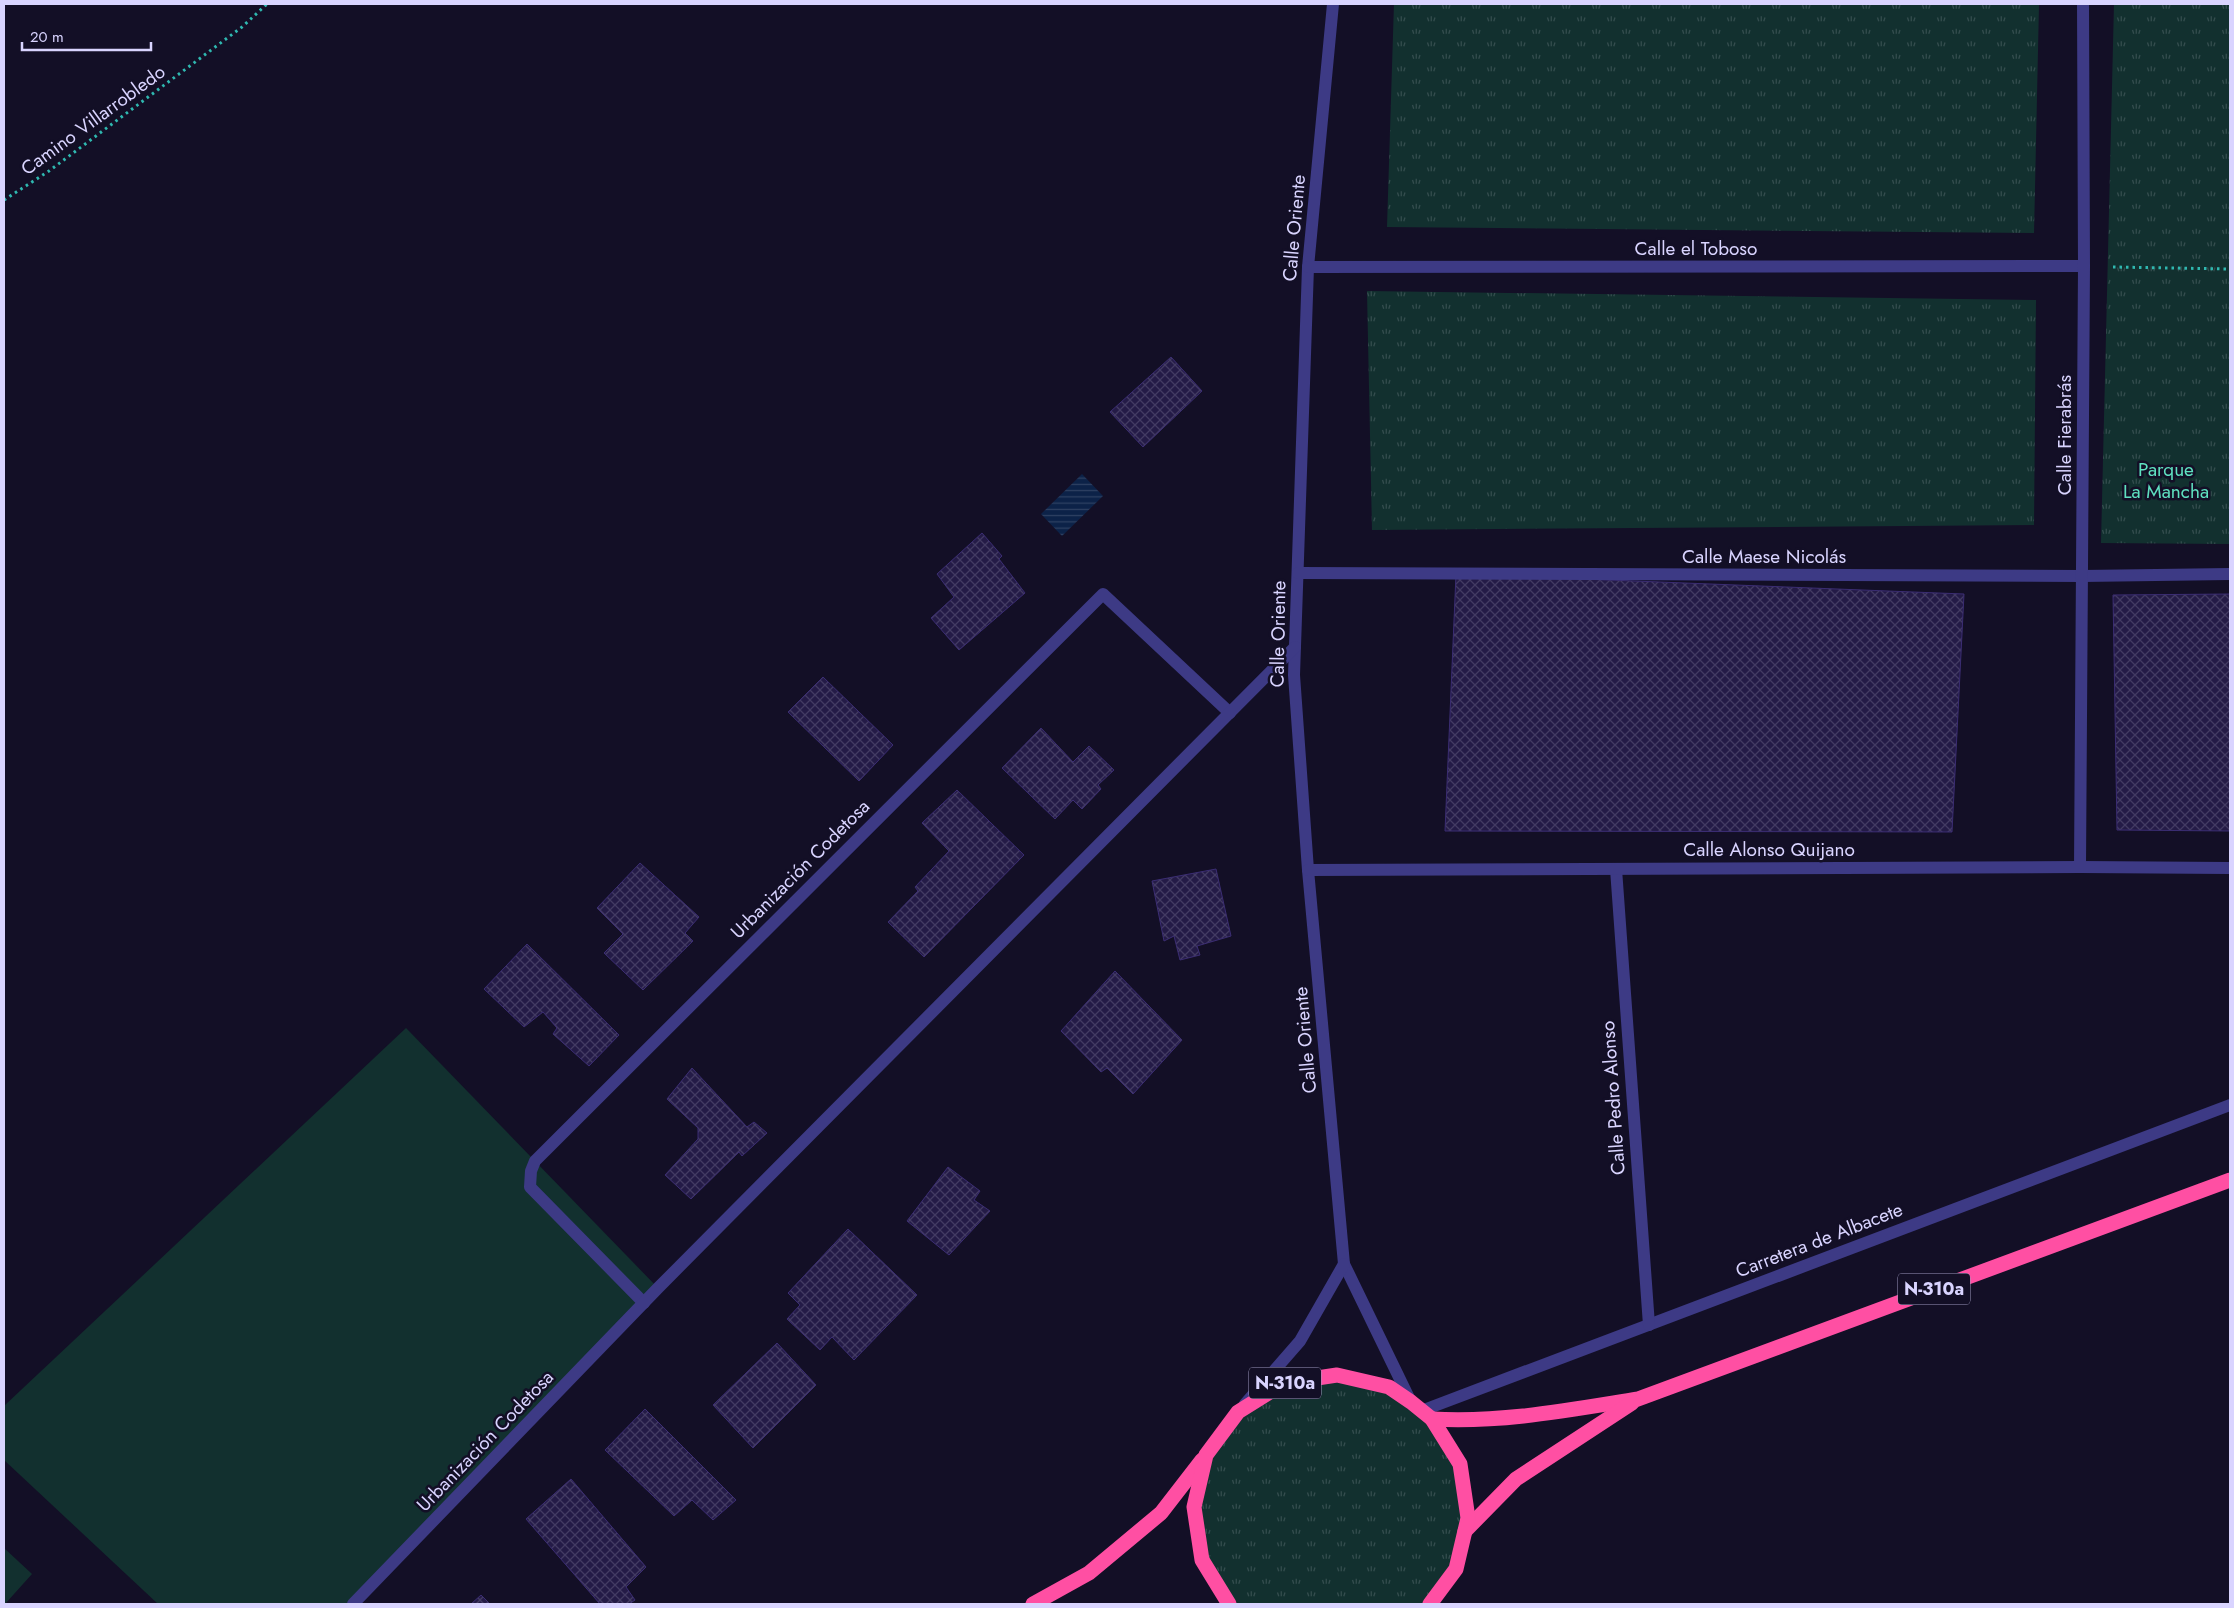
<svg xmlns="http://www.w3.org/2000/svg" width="2234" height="1608" font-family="Jost,sans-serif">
	<defs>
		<pattern id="grass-tufts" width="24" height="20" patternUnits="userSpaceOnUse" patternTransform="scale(1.25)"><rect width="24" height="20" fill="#12302f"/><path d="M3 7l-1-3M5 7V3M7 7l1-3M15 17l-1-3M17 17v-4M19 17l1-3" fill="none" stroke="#344d4e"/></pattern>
		<pattern id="water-rules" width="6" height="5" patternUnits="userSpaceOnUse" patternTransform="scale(1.25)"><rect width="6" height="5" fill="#0c2248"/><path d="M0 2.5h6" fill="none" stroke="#2f4163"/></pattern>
		<pattern id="building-cross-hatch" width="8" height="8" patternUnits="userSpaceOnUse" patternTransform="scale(1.25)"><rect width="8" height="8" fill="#241b47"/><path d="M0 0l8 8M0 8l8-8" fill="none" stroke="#433b63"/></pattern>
	</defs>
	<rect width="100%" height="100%" fill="#130f26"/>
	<g fill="url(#grass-tufts)">
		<polygon points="1394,4 2039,4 2034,233 1387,227"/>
		<polygon points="2114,4 2230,4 2230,544 2101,543"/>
		<polygon points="1367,291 2036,300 2034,525 1372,530"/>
		<polygon points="1337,1375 1411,1402 1460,1464 1468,1518 1456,1569 1430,1604 1229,1604 1202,1560 1194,1507 1206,1455 1238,1412 1284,1383"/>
	</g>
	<g fill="#12302f">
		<polygon points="406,1028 658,1288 353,1604 158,1604 4,1460 4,1406"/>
		<polygon points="4,1548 32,1574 5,1604 4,1604"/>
	</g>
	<polygon fill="url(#water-rules)" points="1082,474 1103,496 1062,536 1041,514"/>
	<g fill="url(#building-cross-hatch)" stroke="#3b2d73">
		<polygon points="1171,357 1202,391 1143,447 1110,412"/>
		<polygon points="982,533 1002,556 999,559 1025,593 959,650 931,618 954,597 937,574"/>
		<polygon points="1456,574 1964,594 1952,832 1445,831"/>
		<polygon points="2230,594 2230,831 2117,830 2113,595"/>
		<polygon points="823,677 893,745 859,781 788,712"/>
		<polygon points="1041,728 1073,762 1089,746 1114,770 1098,785 1101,789 1082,809 1073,800 1055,819 1002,768"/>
		<polygon points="957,790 1024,855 924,957 888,922 918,891 915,887 949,851 922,823"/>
		<polygon points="640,863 699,917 685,933 693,941 643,990 604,953 623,934 597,908"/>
		<polygon points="1216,869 1231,936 1197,946 1200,955 1180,960 1174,936 1164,941 1152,881"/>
		<polygon points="527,944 619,1035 589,1066 553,1034 557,1028 543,1012 524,1027 484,989"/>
		<polygon points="1115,971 1182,1040 1133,1094 1107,1068 1101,1072 1061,1031"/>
		<polygon points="692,1068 747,1127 754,1122 767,1133 742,1156 739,1152 691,1199 665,1175 698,1139 698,1128 667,1099"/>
		<polygon points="948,1167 980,1191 974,1200 990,1211 949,1255 907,1221"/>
		<polygon points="848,1229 917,1295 854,1360 832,1337 820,1350 787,1319 800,1305 788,1293"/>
		<polygon points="777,1343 816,1385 753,1448 713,1405"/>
		<polygon points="645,1409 736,1500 713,1520 692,1500 674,1516 605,1450"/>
		<polygon points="571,1479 646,1567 626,1587 635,1600 629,1604 600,1604 526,1519"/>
		<polygon points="481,1595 490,1604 471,1604"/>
	</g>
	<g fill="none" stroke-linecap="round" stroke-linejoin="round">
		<g stroke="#2fb8b0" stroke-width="3" stroke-dasharray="2.5 4" stroke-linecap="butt">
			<polyline points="4,200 49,171 242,27 267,4"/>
			<polyline points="2113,267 2230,269"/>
		</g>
		<polyline stroke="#3d3a85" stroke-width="12" points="1421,1411 2230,1105"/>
		<g stroke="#3d3a85" stroke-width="12">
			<polyline points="1333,4 1308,267 1294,675 1308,870 1344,1264 1411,1402"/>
			<polyline points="1308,267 2084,266"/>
			<polyline points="1298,573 2082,576 2230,574"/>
			<polyline points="2080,867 2084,266 2083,4"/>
			<polyline points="1616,869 1649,1325"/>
			<polyline points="1308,870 2080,867 2230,868"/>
			<polyline points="644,1303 530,1187 531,1171 535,1161 1103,594 1230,713"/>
			<polyline points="1245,1404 1300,1341 1344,1264"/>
			<polyline points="353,1604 658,1288 1295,647"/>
		</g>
		<g stroke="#ff4fa3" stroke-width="15">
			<path d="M1432 1419C1502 1423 1569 1410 1638 1399L2230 1180"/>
			<polyline points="1465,1531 1516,1479 1632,1403"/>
			<polyline points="1033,1604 1089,1573 1161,1513 1202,1460"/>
			<polyline points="1229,1604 1202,1560 1194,1507 1206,1455 1238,1412 1284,1383 1337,1375 1389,1387 1411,1402 1432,1419 1460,1464 1468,1518 1456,1569 1430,1604"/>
		</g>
	</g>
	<g text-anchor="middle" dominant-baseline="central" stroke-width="5" stroke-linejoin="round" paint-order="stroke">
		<g fill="#130f26" stroke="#9e99be" stroke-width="1">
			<rect x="1898" y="1273.5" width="72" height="31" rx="4"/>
			<rect x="1249" y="1367.5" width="72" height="31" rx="4"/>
		</g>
		<g font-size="18" font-weight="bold" fill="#d9d4ff">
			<text x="1934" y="1289">N-310a</text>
			<text x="1285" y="1383">N-310a</text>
		</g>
		<g font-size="19" fill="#d9d4ff" stroke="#130f26">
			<text transform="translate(93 120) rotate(-36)">Camino Villarrobledo</text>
			<text transform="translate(1294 228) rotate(-85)">Calle Oriente</text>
			<text x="1696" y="248">Calle el Toboso</text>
			<text transform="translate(2064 435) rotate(-90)">Calle Fierabrás</text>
			<text x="1764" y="556">Calle Maese Nicolás</text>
			<text transform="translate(1278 634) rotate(-89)">Calle Oriente</text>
			<text x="1769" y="849">Calle Alonso Quijano</text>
			<text transform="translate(800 869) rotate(-45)">Urbanización Codetosa</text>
			<text transform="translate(1305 1040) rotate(-95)">Calle Oriente</text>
			<text transform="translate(1613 1098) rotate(-94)">Calle Pedro Alonso</text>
			<text transform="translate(1819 1240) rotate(-21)">Carretera de Albacete</text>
			<text transform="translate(485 1441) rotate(-46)">Urbanización Codetosa</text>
		</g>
		<g font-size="19" fill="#5fe0c0" stroke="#130f26">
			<text x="2166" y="469">Parque<tspan x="2166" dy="22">La Mancha</tspan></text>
		</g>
	</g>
	<rect width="2234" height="1608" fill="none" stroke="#d9d4ff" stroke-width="10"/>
	<path d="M22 42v8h129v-8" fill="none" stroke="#d9d4ff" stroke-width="2.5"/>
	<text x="30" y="42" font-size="15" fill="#d9d4ff" stroke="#130f26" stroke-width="4" paint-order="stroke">20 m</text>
</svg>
